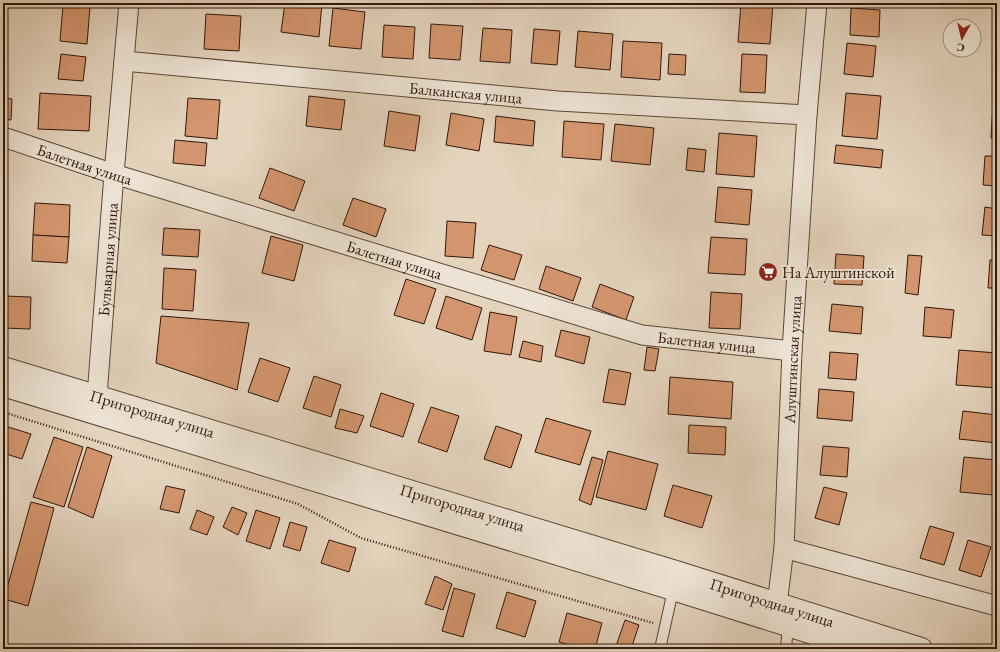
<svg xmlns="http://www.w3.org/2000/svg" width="1000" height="652" font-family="'EB Garamond',serif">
	<rect width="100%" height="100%" fill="#e4d4bd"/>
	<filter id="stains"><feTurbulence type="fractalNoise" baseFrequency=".005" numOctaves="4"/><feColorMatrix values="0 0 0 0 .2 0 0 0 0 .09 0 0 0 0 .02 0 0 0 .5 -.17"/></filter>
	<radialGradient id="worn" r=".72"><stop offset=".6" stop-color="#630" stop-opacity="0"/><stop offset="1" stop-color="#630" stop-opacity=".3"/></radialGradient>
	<g fill="#d3956e" stroke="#31170b">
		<polygon points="285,3 322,3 319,37 281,32"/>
		<polygon points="741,3 773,3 770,44 738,42"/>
		<polygon points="63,5 90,7 87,44 60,41"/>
		<polygon points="333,8 365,12 361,49 329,46"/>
		<polygon points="851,8 880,10 879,37 850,35"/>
		<polygon points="206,14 241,16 239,51 204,49"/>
		<polygon points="431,24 463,26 460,60 429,58"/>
		<polygon points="384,25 415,27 413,59 382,57"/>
		<polygon points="483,28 512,30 510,63 480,61"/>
		<polygon points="534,29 560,31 557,65 531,63"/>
		<polygon points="578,31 613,34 610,70 575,67"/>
		<polygon points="623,41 662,43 660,80 621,77"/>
		<polygon points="847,43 876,46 873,77 844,74"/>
		<polygon points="61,54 86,57 83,81 58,79"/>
		<polygon points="669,54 686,55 685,75 668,74"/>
		<polygon points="742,54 767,55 765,93 740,92"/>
		<polygon points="40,93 91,96 89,131 38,129"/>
		<polygon points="846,93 881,96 877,139 842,136"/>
		<polygon points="309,96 345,100 341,130 306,126"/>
		<polygon points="3,98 12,99 11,120 3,119"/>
		<polygon points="188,98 220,100 217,139 185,136"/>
		<polygon points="993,104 997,104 997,138 991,138"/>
		<polygon points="389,111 420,116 415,151 384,146"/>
		<polygon points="451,113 484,119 479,151 446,145"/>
		<polygon points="496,116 535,121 533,146 494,142"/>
		<polygon points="564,121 604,124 601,160 562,157"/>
		<polygon points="615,124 654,128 650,165 611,161"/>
		<polygon points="719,133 757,136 754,177 716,174"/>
		<polygon points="175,140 207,143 205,166 173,163"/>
		<polygon points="836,145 883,150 881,168 834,163"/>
		<polygon points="688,148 706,150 704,172 686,170"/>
		<polygon points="985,156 997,156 997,186 983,185"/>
		<polygon points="270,168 305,181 294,211 259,198"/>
		<polygon points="718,187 752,190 749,225 715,222"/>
		<polygon points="353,198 386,209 376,237 343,225"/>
		<polygon points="35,203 70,205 69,237 33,235"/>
		<polygon points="985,207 997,209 997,236 982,235"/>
		<polygon points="447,221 476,223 473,258 445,256"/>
		<polygon points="164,228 200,230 198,257 162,255"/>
		<polygon points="33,235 69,237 67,263 32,261"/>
		<polygon points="271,236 303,245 294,281 262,273"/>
		<polygon points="711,237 747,239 745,275 708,273"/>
		<polygon points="489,245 522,255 514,280 481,270"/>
		<polygon points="836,254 864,256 862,285 834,284"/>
		<polygon points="908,255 922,256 918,295 905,293"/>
		<polygon points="990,260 997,260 997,288 988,288"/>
		<polygon points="546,266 581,278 573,301 539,289"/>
		<polygon points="164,268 196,270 193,311 162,309"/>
		<polygon points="406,279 436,289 424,324 394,315"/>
		<polygon points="600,284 634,297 626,320 592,307"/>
		<polygon points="711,292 742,294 740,329 709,328"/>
		<polygon points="4,296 31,297 30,329 3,328"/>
		<polygon points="446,296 482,308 472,340 436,328"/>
		<polygon points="832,304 863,307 861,334 829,331"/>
		<polygon points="925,307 954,310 951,338 923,336"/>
		<polygon points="490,312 517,317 511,355 484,351"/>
		<polygon points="161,316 249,323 237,390 156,363"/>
		<polygon points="561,330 590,337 584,364 555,356"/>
		<polygon points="523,341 543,346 541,362 519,357"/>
		<polygon points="647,347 659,349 655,371 644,370"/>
		<polygon points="959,350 997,353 997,388 956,385"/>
		<polygon points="830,352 858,354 856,380 828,378"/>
		<polygon points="260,358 290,368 278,402 248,392"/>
		<polygon points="609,369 631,373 625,405 603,402"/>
		<polygon points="314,376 341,385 331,417 303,408"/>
		<polygon points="670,377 733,382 731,419 668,414"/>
		<polygon points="819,389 854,392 852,421 817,418"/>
		<polygon points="381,393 414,404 403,437 370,426"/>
		<polygon points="431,407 459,416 447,452 418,442"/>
		<polygon points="340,409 364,416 357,433 335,428"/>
		<polygon points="963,411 997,415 997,443 959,439"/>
		<polygon points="546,418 591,431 580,465 535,452"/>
		<polygon points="689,425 726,427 725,455 688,453"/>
		<polygon points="496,426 522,435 511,468 484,459"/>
		<polygon points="8,427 31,434 22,459 3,453 3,443"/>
		<polygon points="54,437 83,447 64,507 33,497"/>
		<polygon points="823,446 849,448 847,477 820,475"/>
		<polygon points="87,447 112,456 93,518 68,507"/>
		<polygon points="608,451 658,464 646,510 596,497"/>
		<polygon points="592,457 603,460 591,505 579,500"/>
		<polygon points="964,457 996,460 993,495 960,492"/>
		<polygon points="673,485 712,496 702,528 664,516"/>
		<polygon points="166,486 185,490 179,513 160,509"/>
		<polygon points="824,487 847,493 839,525 815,518"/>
		<polygon points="31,502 54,508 28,606 4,599"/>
		<polygon points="232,507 247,513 238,535 223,527"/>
		<polygon points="197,510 214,517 207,535 190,529"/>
		<polygon points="256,510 280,518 270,549 246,541"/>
		<polygon points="290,522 307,527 300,551 283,546"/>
		<polygon points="930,526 954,533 944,565 920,558"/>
		<polygon points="329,540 356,548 349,572 321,563"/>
		<polygon points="968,540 991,547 981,577 959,570"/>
		<polygon points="435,576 452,584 443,610 425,604"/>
		<polygon points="454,588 475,594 463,637 442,631"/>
		<polygon points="507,592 536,601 525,637 496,628"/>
		<polygon points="567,613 602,623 595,649 582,649 559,642"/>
		<polygon points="625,620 639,625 631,649 615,649"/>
	</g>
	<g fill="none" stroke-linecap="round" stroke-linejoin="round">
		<defs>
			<g id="service">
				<polyline points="660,649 674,586"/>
				<polyline points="786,649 788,624"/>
			</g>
			<g id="minor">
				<path id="s1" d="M124 61 558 101 807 115"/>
				<path id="s2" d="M3 137 114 174 642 335 792 351"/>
				<path id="s3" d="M98 410 97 396 114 174 129 3"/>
				<polyline points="784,548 997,606"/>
				<path id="s4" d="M772 617 777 604 784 548 792 351 807 115 817 3"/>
			</g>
			<g id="tertiary">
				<path id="s5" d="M3 368 69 388 676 572 921 649"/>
				<polyline points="3,385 673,589 864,649"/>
			</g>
		</defs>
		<use href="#service" stroke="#5e4638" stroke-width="12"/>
		<use href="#minor" stroke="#5e4638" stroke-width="21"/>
		<use href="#tertiary" stroke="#5e4638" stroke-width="24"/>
		<polyline stroke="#31170b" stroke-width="2.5" stroke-dasharray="1 2" stroke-linecap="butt" points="3,412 298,504 361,538 653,623"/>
		<use href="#service" stroke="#ede3d4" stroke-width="10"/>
		<use href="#minor" stroke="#ede3d4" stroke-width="19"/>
		<use href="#tertiary" stroke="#ede3d4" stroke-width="22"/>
	</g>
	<defs>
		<symbol id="supermarket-disc" viewBox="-11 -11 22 22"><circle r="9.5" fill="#8f2418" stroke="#ede3d4"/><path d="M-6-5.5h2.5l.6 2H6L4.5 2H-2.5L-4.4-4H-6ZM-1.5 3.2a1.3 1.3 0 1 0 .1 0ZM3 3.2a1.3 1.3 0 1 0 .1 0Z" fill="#fff"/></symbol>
	</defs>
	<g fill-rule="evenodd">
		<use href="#supermarket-disc" x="757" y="261" width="22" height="22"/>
	</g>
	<g text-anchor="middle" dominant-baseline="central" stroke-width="4" stroke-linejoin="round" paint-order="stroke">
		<g font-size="16" fill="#31170b" stroke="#ede3d4">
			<text stroke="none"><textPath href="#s1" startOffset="343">Балканская улица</textPath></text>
			<text stroke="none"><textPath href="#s2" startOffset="86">Балетная улица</textPath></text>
			<text stroke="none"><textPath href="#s3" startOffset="151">Бульварная улица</textPath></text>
			<text stroke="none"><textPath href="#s2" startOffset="410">Балетная улица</textPath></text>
			<text stroke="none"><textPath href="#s2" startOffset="734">Балетная улица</textPath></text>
			<text stroke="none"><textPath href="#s4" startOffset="259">Алуштинская улица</textPath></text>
			<text stroke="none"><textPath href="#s5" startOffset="156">Пригородная улица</textPath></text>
			<text stroke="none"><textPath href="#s5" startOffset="480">Пригородная улица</textPath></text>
			<text stroke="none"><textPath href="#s5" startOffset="804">Пригородная улица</textPath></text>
		</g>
		<g font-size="16" fill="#31170b" stroke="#ede3d4" text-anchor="start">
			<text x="782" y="272">На Алуштинской</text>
		</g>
	</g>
	<rect width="1000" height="652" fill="none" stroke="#e4d4bd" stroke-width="16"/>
	<rect x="4" y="4" width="992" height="644" fill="none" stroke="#31170b" stroke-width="2"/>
	<rect x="8" y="8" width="984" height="636" fill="none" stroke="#31170b"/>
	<g transform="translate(962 38) rotate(188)"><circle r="19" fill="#ede3d4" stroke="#a29184"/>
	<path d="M0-3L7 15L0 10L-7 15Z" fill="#8f2418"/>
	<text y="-6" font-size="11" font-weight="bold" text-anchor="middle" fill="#31170b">С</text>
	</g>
	<rect width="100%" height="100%" filter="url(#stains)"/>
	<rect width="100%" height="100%" fill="url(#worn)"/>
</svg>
